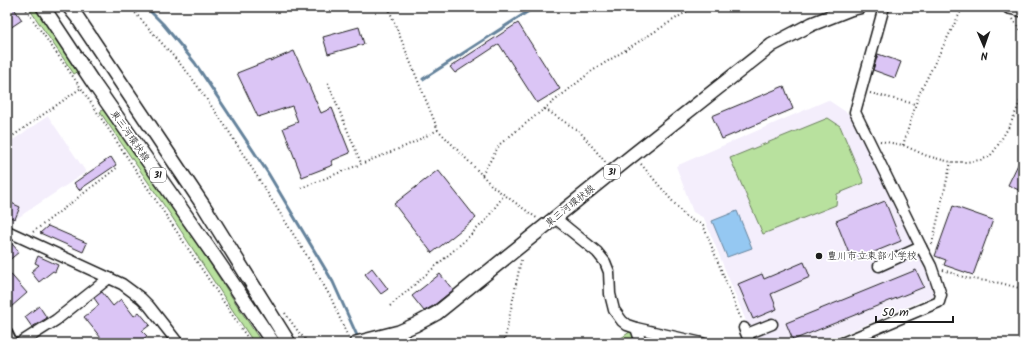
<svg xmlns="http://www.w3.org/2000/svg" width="1030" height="350" font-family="Kalam,'Klee One',sans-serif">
	<rect width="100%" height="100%" fill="#fff"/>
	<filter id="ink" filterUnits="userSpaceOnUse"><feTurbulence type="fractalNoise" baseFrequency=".025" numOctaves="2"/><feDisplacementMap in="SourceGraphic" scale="8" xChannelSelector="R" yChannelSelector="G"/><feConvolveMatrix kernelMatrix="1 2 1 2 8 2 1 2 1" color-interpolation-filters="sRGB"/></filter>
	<g filter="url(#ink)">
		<g fill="#f4eefc">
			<polygon points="828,100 852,116 937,294 823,343 755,343 704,218 693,212 676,166"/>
			<polygon points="48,116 86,172 10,223 7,221 7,144"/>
		</g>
		<g fill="#b8e19e" stroke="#6a7e5d">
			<polygon points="28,7 35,7 79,71 74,74"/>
			<polygon points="105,108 175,210 260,340 254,343 170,214 100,112"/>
			<polygon points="828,118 840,126 864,183 837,194 836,205 763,234 730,158"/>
			<polygon points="631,331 636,343 615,343 617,341"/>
		</g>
		<polygon fill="#95c8f2" stroke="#65839c" points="737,211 752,248 727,257 712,221"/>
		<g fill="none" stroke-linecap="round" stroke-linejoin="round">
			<g stroke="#65839c" stroke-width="3">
				<polyline points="146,7 163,24 195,63 268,173 333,282 359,340"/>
				<polyline points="423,79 535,7"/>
			</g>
		</g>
		<g fill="#dbc5f5" stroke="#1c1c1c">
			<polygon points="7,7 13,7 22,20 7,30"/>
			<polygon points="518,23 560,89 537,103 499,44 455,73 450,67"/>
			<polygon points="359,27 364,44 328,54 323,37"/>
			<polygon points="294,51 321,113 332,108 350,153 331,161 333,165 302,177 283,128 298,122 292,106 258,117 237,73 270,60 270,61"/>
			<polygon points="878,54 901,62 895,78 873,70"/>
			<polygon points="784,86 793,109 722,139 712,116"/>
			<polygon points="1023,154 1023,192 1008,185"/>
			<polygon points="111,157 116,165 79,190 74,183"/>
			<polygon points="438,170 476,218 432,253 394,204"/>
			<polygon points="7,201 20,207 15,219 7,216"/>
			<polygon points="885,201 901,241 852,261 836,221"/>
			<polygon points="953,206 993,220 973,275 944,265 946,260 935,256"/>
			<polygon points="48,226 87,243 83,252 40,233"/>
			<polygon points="7,238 19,252 7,262"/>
			<polygon points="38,256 58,265 55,272 53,271 39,282 31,272 39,265 35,263"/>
			<polygon points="804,262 810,277 771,294 777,309 753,319 738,284 762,274 764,279"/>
			<polygon points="372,268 388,289 381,294 365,274"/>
			<polygon points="7,270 27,293 11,307 7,302"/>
			<polygon points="916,270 924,287 793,340 786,323"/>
			<polygon points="440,274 453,290 433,306 424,311 412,296"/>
			<polygon points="102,292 113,306 121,299 134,316 139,312 150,325 142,331 147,336 138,343 105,343 84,317 99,305 94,298"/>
			<polygon points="39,306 47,318 32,327 25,317"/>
		</g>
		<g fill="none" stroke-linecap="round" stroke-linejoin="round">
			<defs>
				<g id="minor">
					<polyline points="555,218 597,252 605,262 609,272 610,294 614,310 622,321 627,325 636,328 702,343"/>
					<polyline points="7,231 122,284 141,298 149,306 178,343"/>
					<polyline points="879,266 921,247"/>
					<polyline points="636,328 641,343"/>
					<polyline points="744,328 750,343"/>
					<polyline points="7,333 12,343"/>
					<polyline points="747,334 772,324"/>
					<polyline points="20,343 56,320 109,278"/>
					<polyline points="842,343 939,302 941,295 931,266 921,247 855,112 884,7"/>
				</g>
				<g id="major">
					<polyline points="43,7 92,81 217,260 273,343"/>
					<polyline points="69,7 77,17 205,208 289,343"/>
					<polyline points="1009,7 1023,10"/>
					<polyline points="356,343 399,332 415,325 437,313 633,155 772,45 812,24 850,9 859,7"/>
				</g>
			</defs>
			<use href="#minor" stroke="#1c1c1c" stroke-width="13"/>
			<use href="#major" stroke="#1c1c1c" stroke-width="16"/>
			<g stroke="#1c1c1c" stroke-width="2" stroke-dasharray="1 3" stroke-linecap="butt">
				<polyline points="24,7 81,88 251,343"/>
				<polyline points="130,7 189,74 226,127 307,256 331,298 348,337"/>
				<polyline points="388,7 438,130 482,175 492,186 538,219"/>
				<polyline points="390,11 397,7"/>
				<polyline points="1013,19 1023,33"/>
				<polyline points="328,83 361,163"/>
				<polyline points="870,93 915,104"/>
				<polyline points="545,109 580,132 606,163"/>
				<polyline points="7,140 81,88"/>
				<polyline points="880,141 903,145 927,156 951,162 966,162 980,160 989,157 995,150 1010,125 1018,107 1023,93"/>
				<polyline points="903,145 919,94 963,7"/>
				<polyline points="641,164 685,216 691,220 703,225 741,319"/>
				<polyline points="482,175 500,144 592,71 694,7"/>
				<polyline points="301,188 406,146 438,130"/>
				<polyline points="33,232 118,167"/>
				<polyline points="932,244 951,162"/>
				<polyline points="943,270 966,278 1000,283 1023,289"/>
				<polyline points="390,306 461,244 486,220 504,195"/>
				<polyline points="285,313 300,334 309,343"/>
				<polyline points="504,343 521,260"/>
			</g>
			<use href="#minor" stroke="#fff" stroke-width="10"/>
			<use href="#major" stroke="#fff" stroke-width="13"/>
		</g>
	</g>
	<circle fill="#1c1c1c" stroke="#fff" stroke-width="1.5" cx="819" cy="256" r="4"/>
	<g text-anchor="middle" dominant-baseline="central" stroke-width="3.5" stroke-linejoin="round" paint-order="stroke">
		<g fill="#fff" stroke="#606060" stroke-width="1">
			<rect x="604" y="165" width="16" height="14" rx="3"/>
			<rect x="150" y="168" width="16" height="14" rx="3"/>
		</g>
		<g font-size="9" font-weight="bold" fill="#1c1c1c">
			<text x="612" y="172">31</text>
			<text x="158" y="175">31</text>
		</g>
		<g font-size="10" fill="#1c1c1c" stroke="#fff">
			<text transform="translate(130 136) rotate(55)">東三河環状線</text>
			<text transform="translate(570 206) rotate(-39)">東三河環状線</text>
		</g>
		<g font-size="10" fill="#1c1c1c" stroke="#fff" text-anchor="start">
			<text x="827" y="256">豊川市立東部小学校</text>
		</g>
	</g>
	<rect width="1030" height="350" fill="none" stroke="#fff" stroke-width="24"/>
	<rect x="12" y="12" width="1006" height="326" fill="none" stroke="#1c1c1c" stroke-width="1.5" filter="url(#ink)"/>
	<g transform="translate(984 46) rotate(178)" stroke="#ffffff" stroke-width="3" paint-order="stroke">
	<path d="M0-3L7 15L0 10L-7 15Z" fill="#1c1c1c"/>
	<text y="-6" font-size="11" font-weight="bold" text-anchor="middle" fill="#1c1c1c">N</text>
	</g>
	<path d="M876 316v6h77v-6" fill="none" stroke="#1c1c1c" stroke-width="2"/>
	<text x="882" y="316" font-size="12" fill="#1c1c1c" stroke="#ffffff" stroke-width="3" paint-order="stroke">50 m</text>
</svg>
